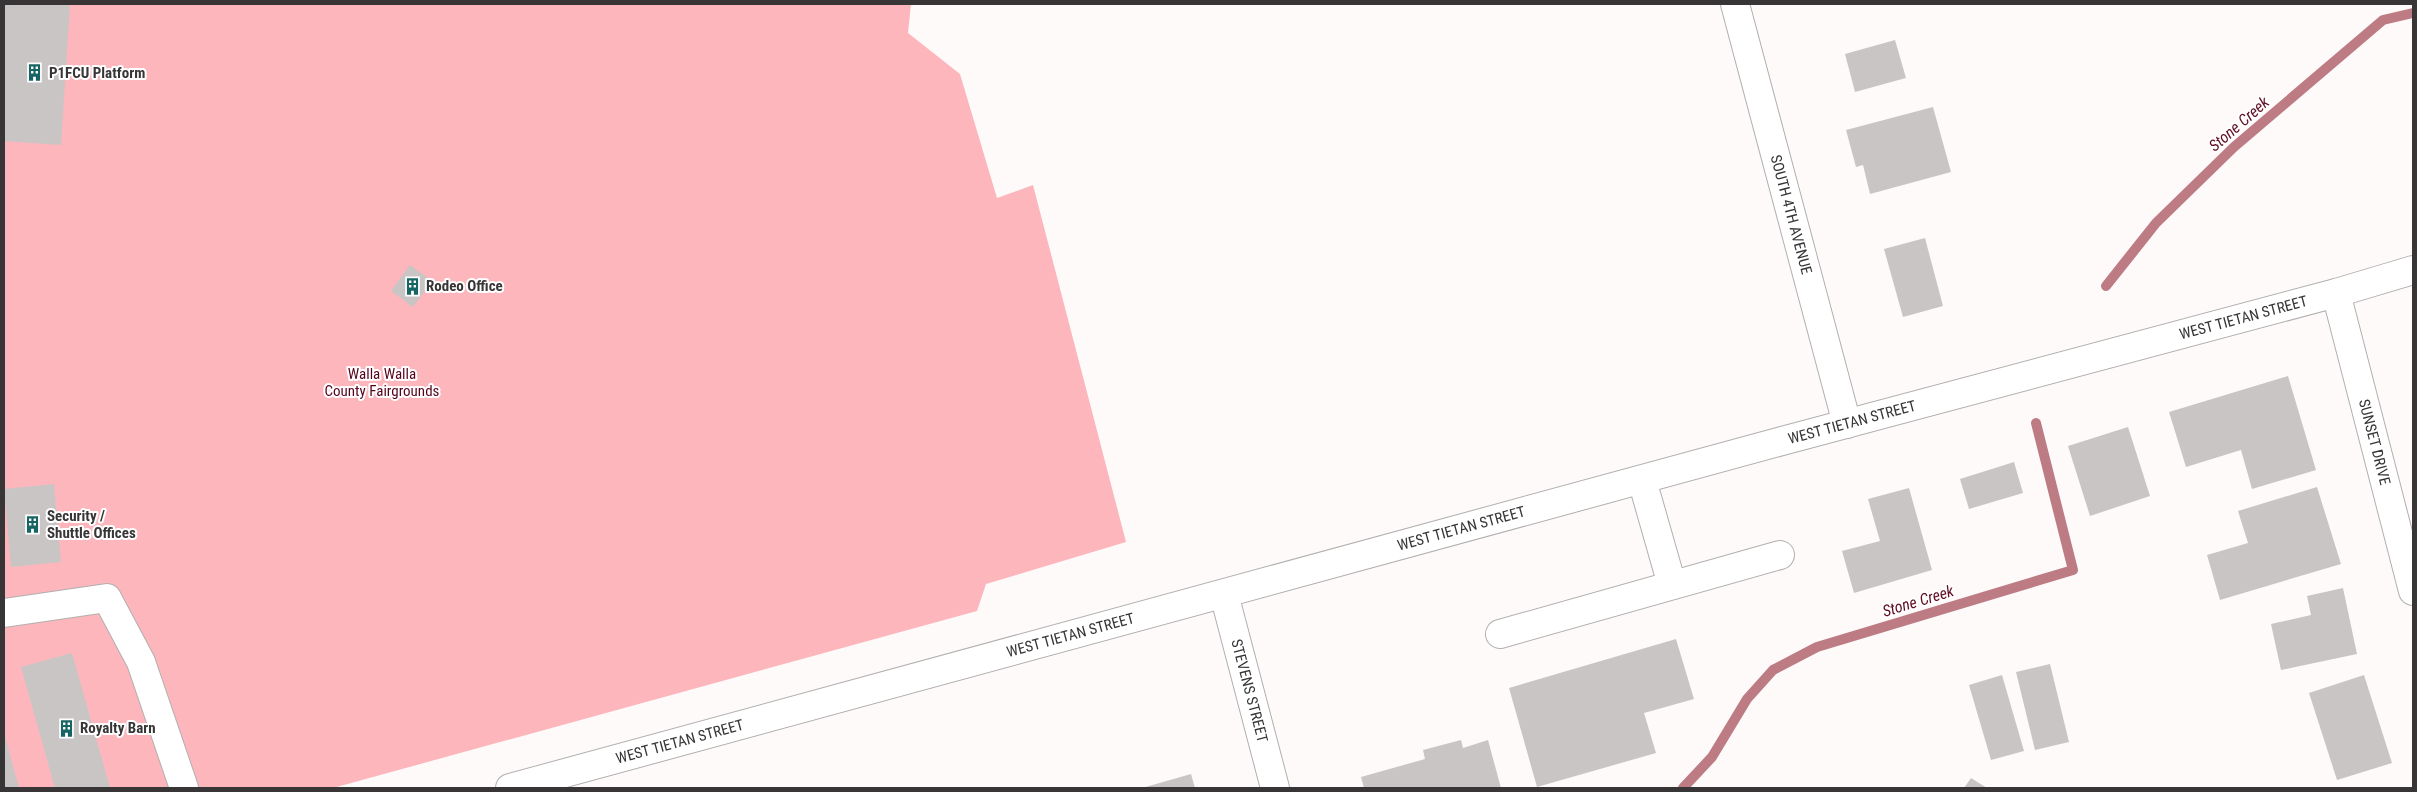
<svg xmlns="http://www.w3.org/2000/svg" width="2417" height="792" font-family="'Roboto Condensed',sans-serif">
	<rect width="100%" height="100%" fill="#fefafa"/>
	<polygon fill="#fcb6bc" points="4,4 911,4 908,33 960,74 997,198 1033,185 1126,542 986,584 977,611 333,788 4,788"/>
	<g fill="none" stroke-linecap="round" stroke-linejoin="round">
		<g stroke="#bd7c84" stroke-width="10">
			<polyline points="2106,286 2156,223 2234,147 2383,20 2413,13"/>
			<polyline points="1683,788 1712,757 1747,699 1773,670 1817,647 2073,570 2036,423"/>
		</g>
	</g>
	<g fill="#c9c5c5">
		<polygon points="4,4 70,4 61,145 4,141"/>
		<polygon points="1895,40 1906,78 1855,92 1845,54"/>
		<polygon points="1933,107 1951,172 1870,194 1863,165 1856,167 1846,130"/>
		<polygon points="1925,238 1943,306 1903,317 1884,249"/>
		<polygon points="410,265 432,281 413,307 391,291"/>
		<polygon points="2288,376 2316,470 2252,489 2241,450 2186,467 2169,412"/>
		<polygon points="2128,427 2150,496 2090,516 2068,446"/>
		<polygon points="2014,462 2023,493 1969,509 1960,479"/>
		<polygon points="54,484 61,562 11,567 4,489"/>
		<polygon points="2317,487 2341,564 2220,600 2207,555 2248,543 2238,511"/>
		<polygon points="1909,488 1932,570 1854,593 1842,551 1880,541 1868,499"/>
		<polygon points="2343,588 2357,654 2281,670 2271,624 2311,615 2307,596"/>
		<polygon points="1676,639 1694,699 1644,713 1656,753 1537,787 1509,688"/>
		<polygon points="72,653 110,788 55,788 21,667"/>
		<polygon points="2050,664 2069,742 2035,750 2016,672"/>
		<polygon points="2002,675 2024,751 1991,760 1969,685"/>
		<polygon points="2364,675 2392,763 2337,780 2309,693"/>
		<polygon points="4,733 19,788 4,788"/>
		<polygon points="1461,740 1463,748 1488,740 1501,788 1364,788 1361,777 1425,759 1423,750"/>
		<polygon points="1191,774 1195,788 1142,788"/>
		<polygon points="1971,778 1987,788 1964,788"/>
	</g>
	<g fill="none" stroke-linecap="round" stroke-linejoin="round">
		<defs>
			<g id="minor">
				<path id="s1" d="M1735 4 1847 424"/>
				<path id="s2" d="M2336 293 2413 591"/>
				<polyline points="1642,480 1672,585"/>
				<path id="s3" d="M1224 594 1275 788"/>
				<polyline points="4,613 107,598 141,662 184,788"/>
				<polyline points="1500,634 1780,555"/>
			</g>
			<g id="major">
				<path id="s4" d="M510 788 1782 441 2336 293 2413 270"/>
			</g>
		</defs>
		<use href="#minor" stroke="#b2afaf" stroke-width="30"/>
		<use href="#major" stroke="#b2afaf" stroke-width="30"/>
		<use href="#minor" stroke="#fff" stroke-width="28"/>
		<use href="#major" stroke="#fff" stroke-width="28"/>
	</g>
	<defs>
		<symbol id="building-bare" viewBox="-9 -9 18 18"><path d="M-4-6H4V6H1V3H-1V6H-4ZM-2.5-4.3h1.7v1.8h-1.7ZM.8-4.3h1.7v1.8H.8ZM-2.5-1h1.7V.8h-1.7ZM.8-1h1.7V.8H.8Z" fill="#176563" stroke="#fff" stroke-width="2.5" paint-order="stroke"/></symbol>
	</defs>
	<g fill-rule="evenodd">
		<use href="#building-bare" x="22" y="60" width="25" height="25"/>
		<use href="#building-bare" x="400" y="274" width="25" height="25"/>
		<use href="#building-bare" x="20" y="512" width="25" height="25"/>
		<use href="#building-bare" x="54" y="716" width="25" height="25"/>
	</g>
	<g text-anchor="middle" dominant-baseline="central" stroke-width="4" stroke-linejoin="round" paint-order="stroke">
		<g font-size="15" font-weight="bold" fill="#373536" stroke="#fff" text-anchor="start">
			<text x="49" y="73">P1FCU Platform</text>
			<text x="426" y="286">Rodeo Office</text>
			<text x="47" y="516">Security /<tspan x="47" dy="17">Shuttle Offices</tspan></text>
			<text x="80" y="728">Royalty Barn</text>
		</g>
		<g font-size="15" fill="#373536" stroke="#fff">
			<text stroke="none"><textPath href="#s1" startOffset="218">SOUTH 4TH AVENUE</textPath></text>
			<text stroke="none"><textPath href="#s4" startOffset="1796">WEST TIETAN STREET</textPath></text>
			<text stroke="none"><textPath href="#s4" startOffset="1391">WEST TIETAN STREET</textPath></text>
			<text stroke="none"><textPath href="#s2" startOffset="154">SUNSET DRIVE</textPath></text>
			<text stroke="none"><textPath href="#s4" startOffset="986">WEST TIETAN STREET</textPath></text>
			<text stroke="none"><textPath href="#s4" startOffset="581">WEST TIETAN STREET</textPath></text>
			<text stroke="none"><textPath href="#s3" startOffset="100">STEVENS STREET</textPath></text>
			<text stroke="none"><textPath href="#s4" startOffset="176">WEST TIETAN STREET</textPath></text>
		</g>
		<g font-size="15" fill="#56031c" stroke="#fff">
			<text x="382" y="374">Walla Walla<tspan x="382" dy="17">County Fairgrounds</tspan></text>
		</g>
		<g font-size="16" font-style="italic" fill="#5e0d22" stroke="#fff">
			<text transform="translate(2239 124) rotate(-41)">Stone Creek</text>
			<text transform="translate(1918 601) rotate(-17)">Stone Creek</text>
		</g>
	</g>
	<rect width="2417" height="792" fill="none" stroke="#373536" stroke-width="10"/>
</svg>
